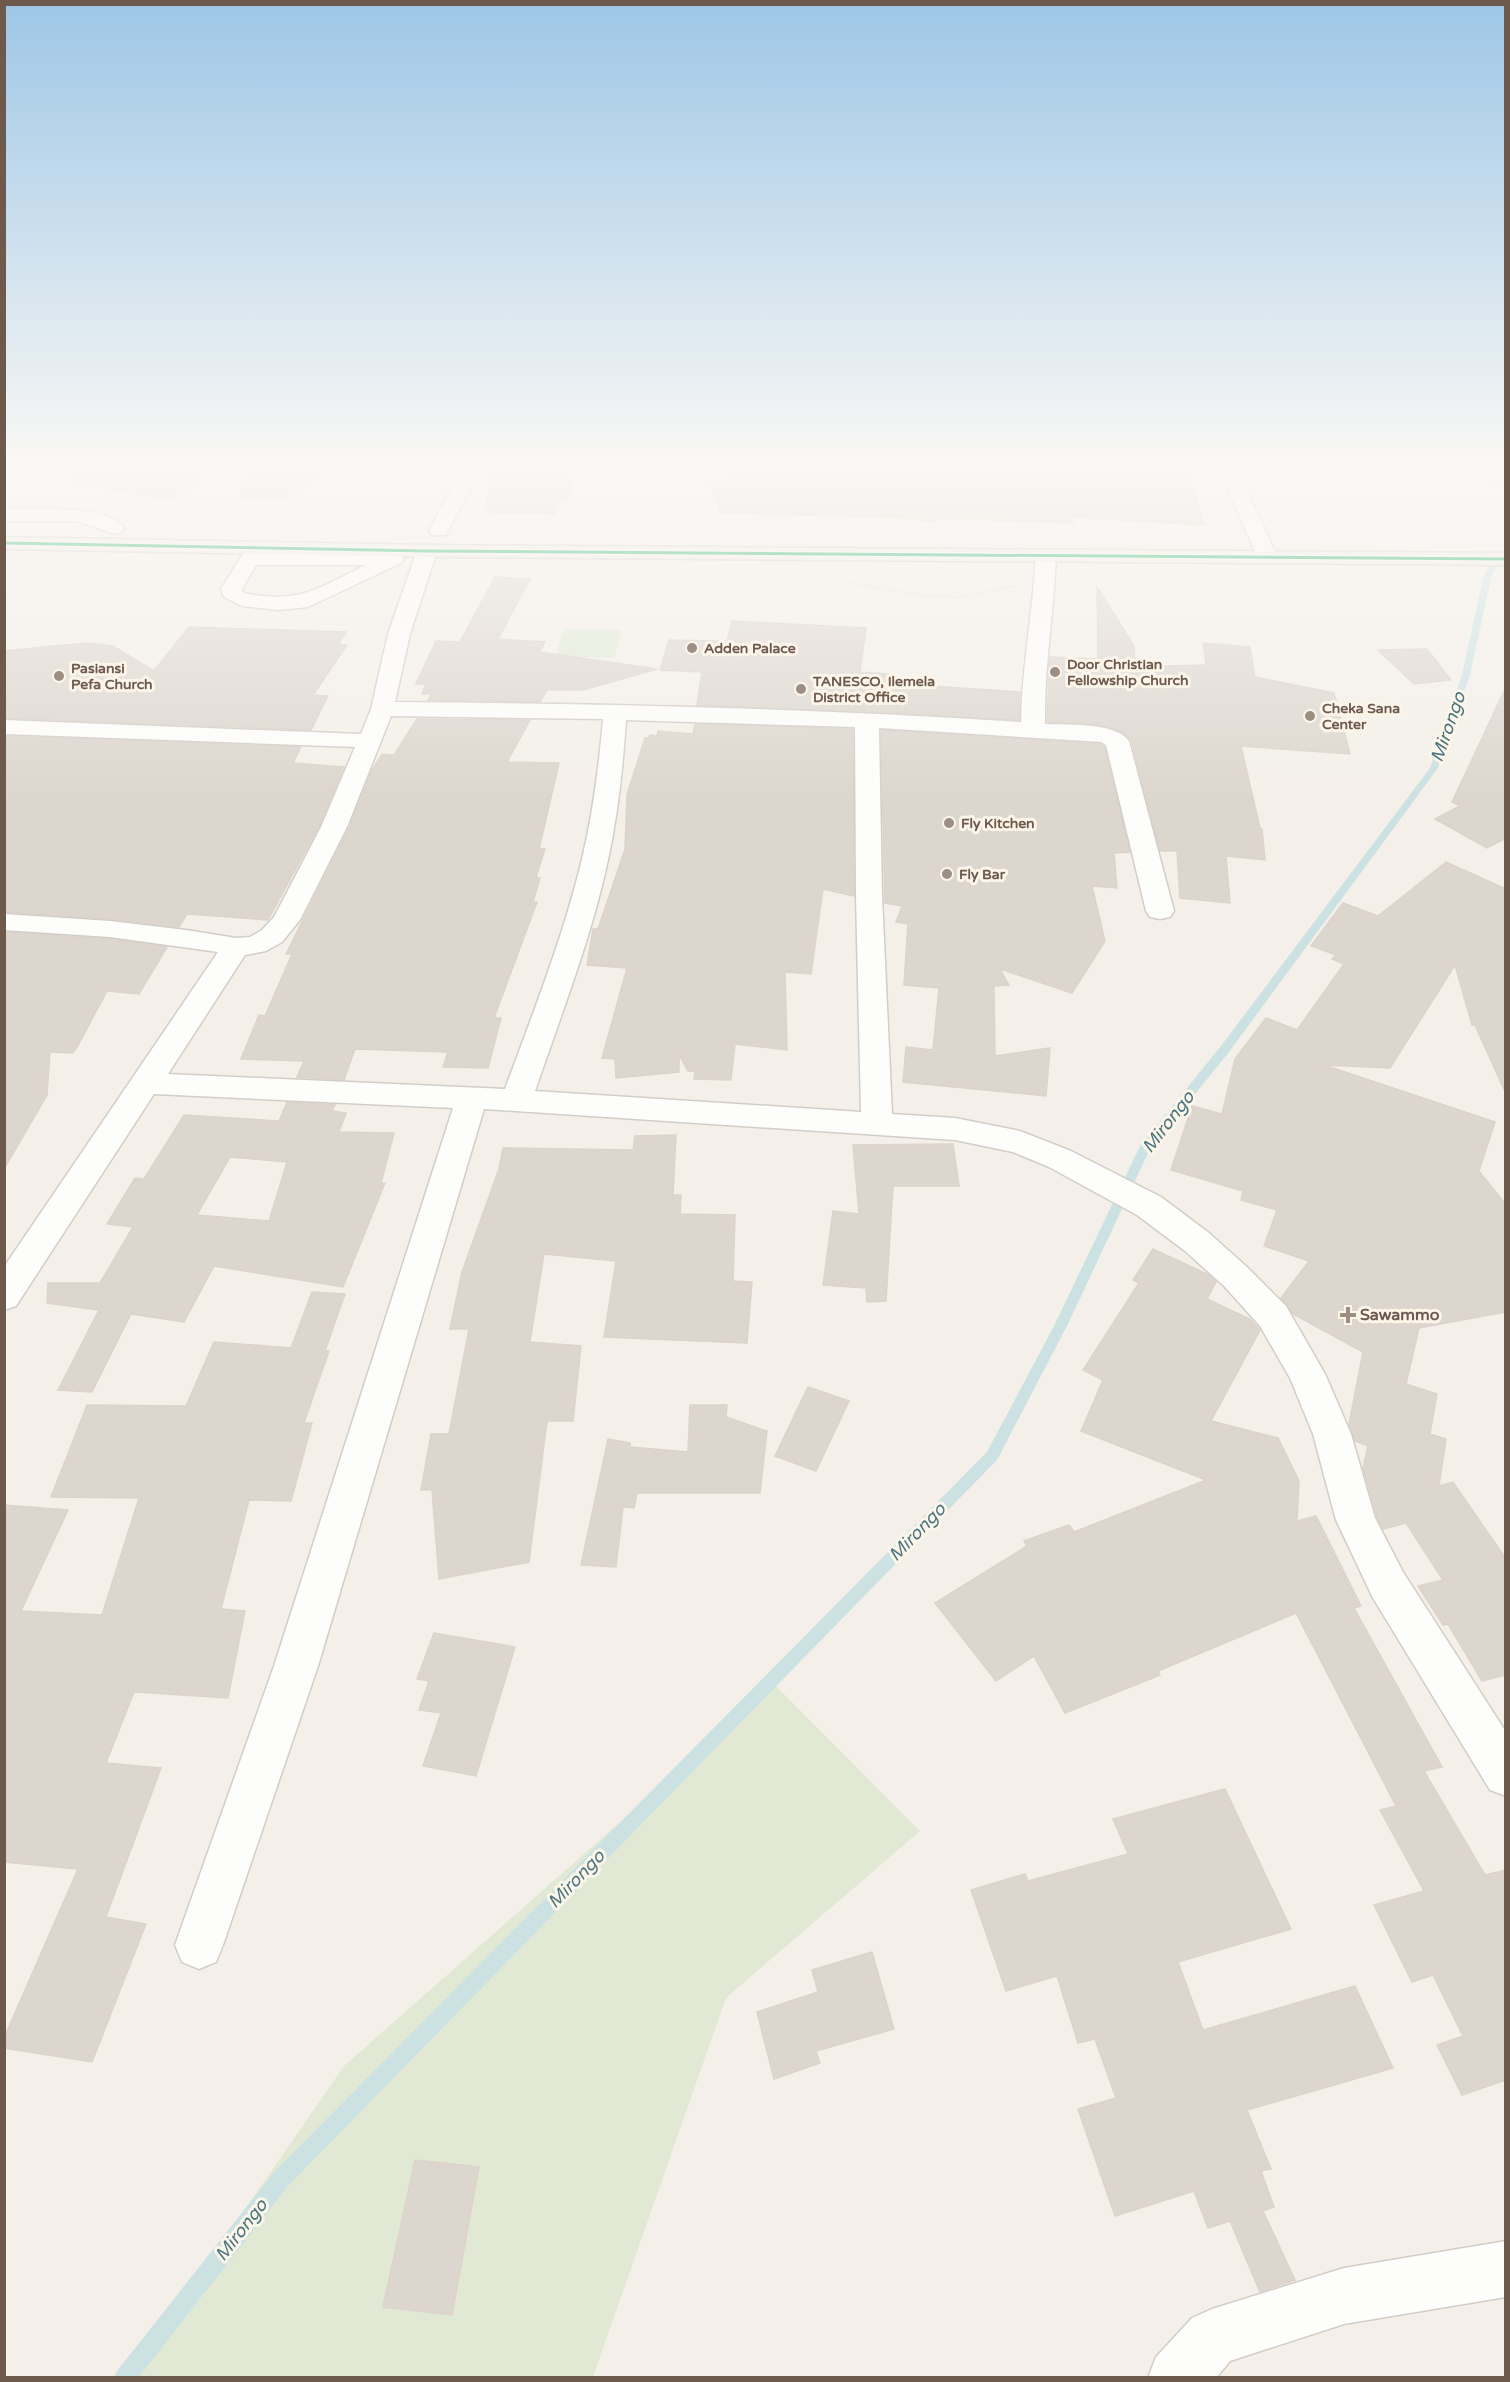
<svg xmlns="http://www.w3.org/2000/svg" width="1510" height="2382" font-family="'Varela Round',sans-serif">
	<rect width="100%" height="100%" fill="#f4f0e9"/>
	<g fill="#e1e9d5">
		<polygon points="564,629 621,630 615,658 556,656"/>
		<polygon points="775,1685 920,1831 726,1998 593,2377 128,2378 344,2066"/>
	</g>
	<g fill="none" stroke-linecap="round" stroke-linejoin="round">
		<g fill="#cce1e2" fill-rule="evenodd">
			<polygon points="1443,467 1452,467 1506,486 1506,490"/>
			<polygon points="1503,549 1506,549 1506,556 1492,574 1470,675 1438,768 1229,1052 1149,1151 1068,1324 997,1460 289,2185 138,2378 114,2378 117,2371 275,2171 987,1452 1055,1324 1140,1146 1221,1046 1430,768 1462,675 1484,574"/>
		</g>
	</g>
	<g fill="#ddd6cf" stroke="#dcd3cc" stroke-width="1.5" fill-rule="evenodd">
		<polygon points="75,467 213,467 172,501 74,483"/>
		<polygon points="253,467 329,467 285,499 239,497"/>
		<polygon points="493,467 571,467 569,501 557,500 555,514 485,512"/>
		<polygon points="746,467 825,467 826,474 905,471 904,467 963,467 964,471 1046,472 1044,467 1188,467 1204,525 1072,517 1073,523 937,518 935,522 890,517 720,513 708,478 744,476"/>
		<polygon points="495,577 530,579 498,639 545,642 540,652 657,669 583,690 547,690 540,702 428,700 432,694 422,694 426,684 416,684 436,641 460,642"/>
		<polygon points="1097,587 1134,646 1135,663 1167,666 1206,665 1203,643 1250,647 1255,677 1334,693 1350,754 1241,746 1260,828 1262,829 1265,860 1226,856 1230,903 1180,898 1177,851 1160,851 1131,739 1123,733 1103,725 1047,722 1050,657 1098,659"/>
		<polygon points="732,621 866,628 860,672 888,674 887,683 1020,692 1019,720 697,705 702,672 660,670 669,640 727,641"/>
		<polygon points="189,627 346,632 338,645 347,645 313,695 328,696 311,730 4,718 4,651 86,643 113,646 154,671"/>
		<polygon points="1427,649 1451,680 1414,684 1378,650"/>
		<polygon points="1506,687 1506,838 1487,848 1435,819 1460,806 1452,802"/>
		<polygon points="417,719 530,720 507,762 559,763 539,849 545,849 536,877 540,878 533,902 537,902 494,1018 501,1018 488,1068 443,1067 448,1052 355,1049 344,1080 297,1077 304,1061 241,1059 259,1015 265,1016 292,954 286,954 349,828 372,770 382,754 394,755"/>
		<polygon points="695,724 853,729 854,896 823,889 811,974 785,972 787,1050 735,1044 731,1080 694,1079 695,1071 688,1071 679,1055 679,1072 616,1078 615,1059 602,1058 627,968 587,965 593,929 598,929 625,849 627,795 645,738 649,738 650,735 657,736 658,731 693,734"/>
		<polygon points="881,730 1100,744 1104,746 1130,852 1114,853 1117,888 1092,886 1105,941 1072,993 1000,969 1009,985 994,986 995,1056 1050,1048 1046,1096 903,1082 906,1047 933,1050 939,988 904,985 908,924 896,922 902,906 885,903"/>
		<polygon points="4,736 301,747 293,763 344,767 319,826 268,920 187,914 179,927 110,919 4,912"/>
		<polygon points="1446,862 1506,889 1506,1094 1475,1025 1472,1025 1455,965 1390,1068 1324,1065 1495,1122 1479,1171 1506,1205 1506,1312 1419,1328 1406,1384 1437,1394 1430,1434 1446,1439 1439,1486 1453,1482 1506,1559 1506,1675 1482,1681 1448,1624 1443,1625 1418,1586 1443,1580 1406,1523 1383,1529 1377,1517 1363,1468 1368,1446 1355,1441 1349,1424 1363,1352 1293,1314 1281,1298 1309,1261 1264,1246 1277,1210 1241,1200 1243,1191 1171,1170 1192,1106 1222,1114 1235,1059 1266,1018 1297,1030 1344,964 1332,959 1336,955 1311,946 1343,903 1378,916"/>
		<polygon points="4,932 110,939 167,947 139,994 107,991 76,1049 72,1053 50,1052 47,1095 4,1169"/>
		<path d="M287 1102 335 1105 332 1111 346 1113 339 1132 394 1133 381 1183H385L343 1287 214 1266 184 1322 131 1314 92 1392 58 1390 99 1310 47 1303 48 1283H100L133 1227 107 1224 135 1178 144 1179 184 1115 279 1121ZM230 1157 287 1162 269 1221 197 1215Z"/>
		<polygon points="676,1135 673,1195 681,1195 680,1214 735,1215 733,1281 752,1282 747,1343 604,1337 616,1261 544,1254 530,1342 581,1346 573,1421 547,1421 529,1562 439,1579 432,1490 421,1490 431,1434 449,1434 469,1329 450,1329 462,1272 499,1169 503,1148 633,1150 635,1136"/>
		<polygon points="953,1144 959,1186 893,1186 886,1301 867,1302 866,1288 823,1285 833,1211 859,1214 853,1145"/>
		<polygon points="1153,1249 1209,1275 1216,1282 1207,1299 1250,1319 1260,1330 1211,1421 1278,1438 1299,1481 1297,1521 1316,1516 1361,1606 1354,1608 1442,1767 1424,1771 1485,1875 1506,1870 1506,2080 1462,2095 1437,2045 1463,2036 1433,1975 1412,1982 1374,1905 1424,1891 1380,1810 1396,1806 1296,1613 1158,1671 1160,1675 1065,1713 1034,1656 996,1681 935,1603 1027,1546 1024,1541 1069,1525 1074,1532 1206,1480 1081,1431 1103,1380 1083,1370 1139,1283 1133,1280"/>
		<polygon points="312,1292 345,1294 325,1351 329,1351 304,1423 312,1423 291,1501 249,1500 221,1609 245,1611 228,1698 134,1692 106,1763 161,1768 106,1917 146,1924 92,2062 4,2048 4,2038 78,1869 4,1862 4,1505 68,1510 21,1611 102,1615 139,1498 51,1497 87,1405 186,1406 214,1342 291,1348"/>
		<polygon points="808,1387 849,1401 816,1471 775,1456"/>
		<polygon points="690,1405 727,1405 726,1417 767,1431 760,1493 637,1493 634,1508 623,1507 616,1567 581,1565 608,1439 630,1443 630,1447 688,1452"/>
		<polygon points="434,1633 515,1647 476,1776 423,1766 441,1713 419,1710 429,1681 417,1679"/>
		<polygon points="1225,1789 1291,1929 1178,1962 1203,2030 1355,1986 1393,2068 1247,2110 1271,2169 1261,2171 1274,2207 1263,2211 1295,2280 1260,2292 1230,2221 1208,2228 1194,2191 1115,2216 1078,2109 1116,2098 1095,2039 1078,2043 1057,1976 1006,1991 971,1890 1025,1874 1028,1881 1128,1854 1113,1819"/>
		<polygon points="872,1952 894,2029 816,2051 820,2063 774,2079 757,2012 818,1992 812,1970"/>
		<polygon points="415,2160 479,2167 452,2315 383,2307"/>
	</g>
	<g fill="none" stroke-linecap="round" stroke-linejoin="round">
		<defs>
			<g id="minor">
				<polygon points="463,467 481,467 446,535 432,535 429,531"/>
				<polygon points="1218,467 1236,467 1278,558 1275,562 1261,562 1258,558"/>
				<path d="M4 509C31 509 108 504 124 528L122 532 115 534 76 521H4Z"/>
				<path d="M256 542 263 544 266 548 263 553H394L401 555 404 559 401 563 308 607 279 610 242 606 224 597 221 589 249 544ZM256 565H366C330 582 305 601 264 596 255 595 248 595 241 591Z"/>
				<path d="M427 545 434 547 437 551 410 634 395 702C604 704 813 708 1021 722 1022 666 1033 611 1036 555L1039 551H1053L1056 555C1054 612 1044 667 1045 724 1066 725 1116 722 1129 741L1174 911 1170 917 1160 919 1150 917 1146 911 1106 745 1101 742 879 728 882 896 892 1114 955 1118 1020 1131 1071 1151 1161 1197 1209 1233 1248 1268 1286 1306 1325 1374 1351 1434 1375 1518 1403 1572 1506 1732V1796L1490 1790 1373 1598 1336 1520 1313 1434 1290 1378 1260 1326 1224 1286 1185 1251 1137 1215 1049 1167 1013 1152 955 1140 484 1109 318 1666 223 1945 216 1962 199 1969 182 1962 175 1945 274 1666 453 1108 154 1094 16 1306 4 1310V1267L218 952 110 937 4 930V914L110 921 186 930 236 938 250 937 262 930 274 917 321 827 355 747 4 734V720L361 734 371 709 388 634 417 551 420 547ZM391 716 603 719C599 766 593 813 582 859 563 938 533 1013 505 1089L168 1074 245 955 266 951 282 942 300 920 347 827ZM626 720 855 727 856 896 861 1112 535 1091C561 1015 591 939 608 860 618 814 623 767 626 720Z"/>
				<polygon points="1506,2241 1506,2297 1344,2324 1230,2361 1216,2378 1148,2378 1156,2357 1192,2318 1212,2309 1344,2268"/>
			</g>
			<polygon id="major" points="4,537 427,545 1506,553 1506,565 427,557 4,549"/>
		</defs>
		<use href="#minor" stroke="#d3cdc7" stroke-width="3"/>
		<use href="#major" stroke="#d3cbc6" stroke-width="3"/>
		<polyline stroke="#d6cfca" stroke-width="2" stroke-dasharray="1 3" stroke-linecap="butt" points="850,583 925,596 958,597 1014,586"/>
		<use href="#minor" fill="#fdfdfc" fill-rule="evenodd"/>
		<use href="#major" fill="#f0ece6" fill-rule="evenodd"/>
		<defs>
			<polyline id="bus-1" points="4,543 427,551 1506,559"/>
		</defs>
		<use href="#bus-1" stroke="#fcf5e9" stroke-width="6"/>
		<use href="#bus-1" stroke="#00a651" stroke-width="3"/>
	</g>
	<linearGradient id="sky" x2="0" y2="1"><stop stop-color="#9dc6e6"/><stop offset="0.58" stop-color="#faf8f5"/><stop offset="1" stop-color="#faf8f5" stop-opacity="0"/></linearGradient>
	<rect width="1510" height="800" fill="url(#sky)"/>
	<g fill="#9d8e84" stroke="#fcf5e9" stroke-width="2">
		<circle cx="692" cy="648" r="6"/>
		<circle cx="1055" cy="672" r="6"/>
		<circle cx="59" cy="676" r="6"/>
		<circle cx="801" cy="689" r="6"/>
		<circle cx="1310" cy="716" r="6"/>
		<circle cx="949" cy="823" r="6"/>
		<circle cx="947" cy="874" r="6"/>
		<path d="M1345 1306h6v6h6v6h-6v6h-6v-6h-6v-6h6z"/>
	</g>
	<g text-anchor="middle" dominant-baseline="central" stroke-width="6" stroke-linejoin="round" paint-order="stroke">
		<g font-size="14" font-weight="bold" fill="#6e594d" stroke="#fcf5e9" text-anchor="start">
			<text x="704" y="648">Adden Palace</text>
			<text x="1067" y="664">Door Christian<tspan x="1067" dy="16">Fellowship Church</tspan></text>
			<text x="71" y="668">Pasiansi<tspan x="71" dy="16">Pefa Church</tspan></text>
			<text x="813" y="681">TANESCO, Ilemela<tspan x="813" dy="16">District Office</tspan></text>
			<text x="1322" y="708">Cheka Sana<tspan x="1322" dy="16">Center</tspan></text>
			<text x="961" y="823">Fly Kitchen</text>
			<text x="959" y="874">Fly Bar</text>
		</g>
		<g font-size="16" font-weight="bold" fill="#6e594d" stroke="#fcf5e9" text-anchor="start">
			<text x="1360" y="1315">Sawammo</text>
		</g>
		<g font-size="18" font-style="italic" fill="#4a757f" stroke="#fcf5e9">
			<text transform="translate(1448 727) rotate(-71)">Mirongo</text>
			<text transform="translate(1168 1122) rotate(-52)">Mirongo</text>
			<text transform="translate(917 1532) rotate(-46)">Mirongo</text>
			<text transform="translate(576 1879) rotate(-46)">Mirongo</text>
			<text transform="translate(241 2230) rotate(-52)">Mirongo</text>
		</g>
	</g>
	<rect width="1510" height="2382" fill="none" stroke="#6e594d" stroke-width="12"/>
</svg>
